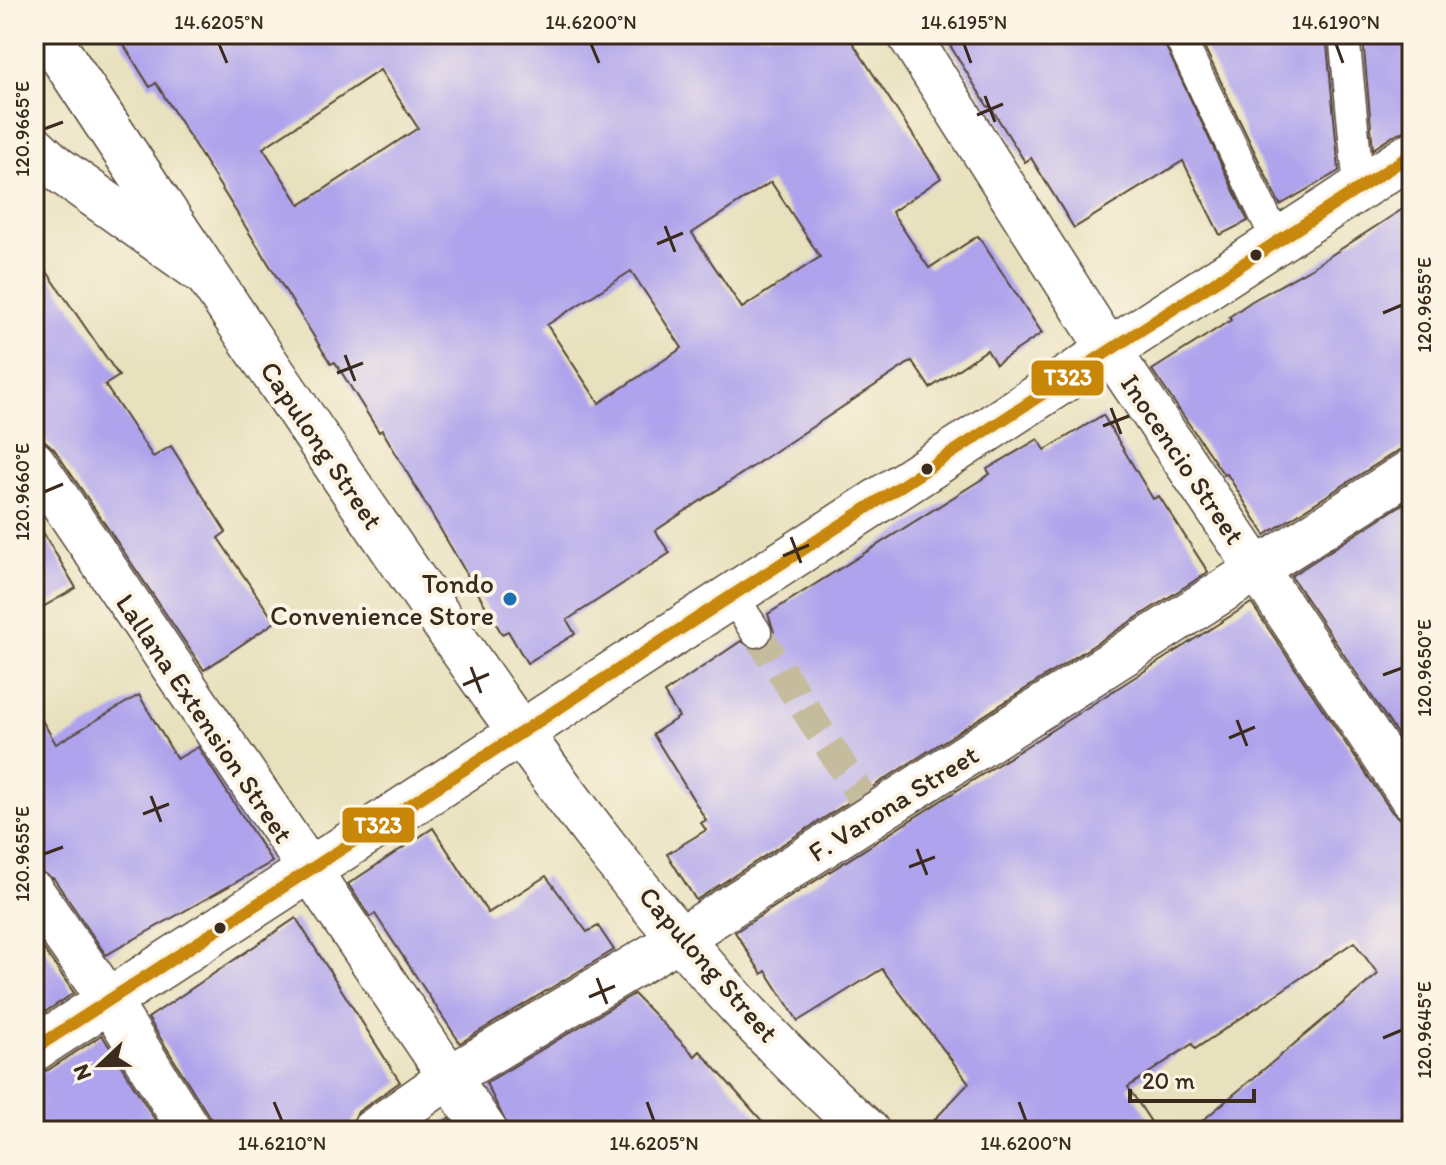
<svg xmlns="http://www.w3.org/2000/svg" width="1446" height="1165" font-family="Itim,sans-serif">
	<rect width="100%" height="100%" fill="#fcf5e5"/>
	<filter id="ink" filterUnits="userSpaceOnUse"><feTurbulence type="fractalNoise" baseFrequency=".0125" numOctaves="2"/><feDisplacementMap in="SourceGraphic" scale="16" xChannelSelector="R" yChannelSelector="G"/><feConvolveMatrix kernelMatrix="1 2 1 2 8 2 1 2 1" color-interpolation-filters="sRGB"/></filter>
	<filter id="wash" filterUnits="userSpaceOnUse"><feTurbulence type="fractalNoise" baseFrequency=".006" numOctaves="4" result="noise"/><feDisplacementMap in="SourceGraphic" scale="32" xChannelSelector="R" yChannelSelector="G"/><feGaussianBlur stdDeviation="1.8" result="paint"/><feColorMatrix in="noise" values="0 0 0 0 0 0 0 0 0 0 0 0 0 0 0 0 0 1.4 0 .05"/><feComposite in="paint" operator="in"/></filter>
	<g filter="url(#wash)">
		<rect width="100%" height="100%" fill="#e8e1be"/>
		<g id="blocks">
			<g fill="#aea3ec" fill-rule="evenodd">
				<path d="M117 34H847L941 178 892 212 929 268 978 236 1042 333 996 364 987 350 930 388 912 361 655 531 670 553 567 620 575 634 527 663 508 631 502 634 382 430 379 432 335 362 331 364 156 83 150 87ZM380 70 418 128 300 205 263 148ZM771 182 820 257 742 308 692 233ZM631 271 682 348 599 403 547 325Z"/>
				<polygon points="943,34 1160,34 1248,221 1220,235 1183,161 1074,228 1031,158 1025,162 990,106 988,107"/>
				<polygon points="1198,34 1326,34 1339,171 1280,205"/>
				<polygon points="1412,34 1412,129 1398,133 1373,149 1363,39"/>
				<polygon points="1412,203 1412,446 1399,450 1265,535 1227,474 1224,475 1152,370 1231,320 1229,317 1252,301 1313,267"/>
				<polygon points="34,253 119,376 105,385 153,457 171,446 226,532 218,538 275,622 204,670 54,449 45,441 34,438"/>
				<polygon points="1103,415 1153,499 1159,496 1208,572 696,900 667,854 706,830 701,823 706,820 653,734 679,717 664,693 741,641 756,650 766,647 774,632 768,614 990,474 987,469 1038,439 1045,450"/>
				<polygon points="1412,498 1412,756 1291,576"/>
				<polygon points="34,517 76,588 34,612"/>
				<polygon points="1251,603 1392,812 1401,820 1412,823 1412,1131 1190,1131 1378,974 1354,942 1195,1049 1192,1044 1128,1087 1157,1131 924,1131 969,1083 882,969 798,1021 766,971 762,974 735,932"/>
				<polygon points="139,695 177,759 198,747 272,862 106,955 54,879 34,869 34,707 56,744"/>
				<polygon points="433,828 488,913 546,876 587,932 598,926 614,950 460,1043 375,914 370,917 348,884"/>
				<polygon points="296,918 400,1082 358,1112 348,1131 214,1131 210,1118 148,1018"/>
				<polygon points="34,935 74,993 34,1019"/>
				<polygon points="634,994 695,1056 700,1051 771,1131 510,1131 486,1083"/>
				<polygon points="102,1035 162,1131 34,1131 34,1074 48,1070"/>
				<polygon points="449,1118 457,1131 414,1131 426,1123 431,1130"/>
			</g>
		</g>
	</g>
	<g filter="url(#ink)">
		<use href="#blocks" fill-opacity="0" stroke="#554536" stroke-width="2"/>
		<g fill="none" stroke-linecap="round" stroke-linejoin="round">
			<polyline stroke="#c5bc9e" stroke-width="30" stroke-dasharray="30 15" stroke-linecap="butt" points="756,632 863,799"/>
			<defs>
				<g id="pedestrian">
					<polyline points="1178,34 1277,241"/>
					<polyline points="1344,34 1359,188"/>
					<polyline points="733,597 756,632"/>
				</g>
				<g id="minor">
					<polyline points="908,34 1096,330 1412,799"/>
					<polyline points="34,462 486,1131"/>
					<polyline points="34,893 108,999 190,1131"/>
					<polyline points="372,1131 451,1076 681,938 1412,470"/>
				</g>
				<g id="tertiary">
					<polyline points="34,147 55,167 204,273"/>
					<polyline points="34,1049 1412,154"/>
				</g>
				<path id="primary" d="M47 34C162 209 279 383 397 555 536 759 681 968 867 1131"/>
			</defs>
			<use href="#pedestrian" stroke="#554536" stroke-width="33"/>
			<use href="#minor" stroke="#554536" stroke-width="45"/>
			<use href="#tertiary" stroke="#554536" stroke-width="47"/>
			<use href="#primary" stroke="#554536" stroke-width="47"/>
			<use href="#pedestrian" stroke="#fff" stroke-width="30"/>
			<use href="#minor" stroke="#fff" stroke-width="42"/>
			<use href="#tertiary" stroke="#fff" stroke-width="44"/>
			<use href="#primary" stroke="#fff" stroke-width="44"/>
			<defs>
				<polyline id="bus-1" points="34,1049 1412,154"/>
			</defs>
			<use href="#bus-1" stroke="#fcf5e5" stroke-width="18"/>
			<use href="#bus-1" stroke="#c88708" stroke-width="12"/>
		</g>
	</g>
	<path fill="none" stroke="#3b2a1e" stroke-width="3" d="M219 44 227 63M591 44 599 63M964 44 971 63M1336 44 1343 63M985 96 995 122M977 115 1003 104M44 129 63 122M665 226 675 252M657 244 683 233M1383 313 1402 305M345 355 355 381M337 373 363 363M1111 408 1121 434M1103 426 1129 416M44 492 63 484M791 537 801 563M783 556 809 545M471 667 481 693M1383 675 1402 668M463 685 489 674M1237 720 1247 746M1229 738 1255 727M151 796 161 822M143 814 169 804M917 849 927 875M44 854 63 847M909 867 935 857M597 978 607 1004M589 997 615 986M1383 1038 1402 1030M274 1102 282 1121M647 1102 654 1121M1019 1102 1026 1121"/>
	<g fill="#3b2a1e" stroke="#fcf5e5" stroke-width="3">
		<circle cx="1256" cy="255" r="7"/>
		<circle cx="927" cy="469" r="7"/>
		<circle cx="220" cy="928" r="7"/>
	</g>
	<circle fill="#1f6fb2" stroke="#fcf5e5" stroke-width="3" cx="510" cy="599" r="8"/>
	<g text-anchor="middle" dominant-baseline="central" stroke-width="8" stroke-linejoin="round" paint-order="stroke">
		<g font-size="28" fill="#3b2a1e" stroke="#fcf5e5">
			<text transform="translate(322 445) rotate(56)">Capulong Street</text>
			<text transform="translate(1183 459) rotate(56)">Inocencio Street</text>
			<text transform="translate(205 718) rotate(56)">Lallana Extension Street</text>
			<text transform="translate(893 803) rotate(-32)">F. Varona Street</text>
			<text transform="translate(709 964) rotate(49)">Capulong Street</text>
		</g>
		<g font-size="28" fill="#3b2a1e" stroke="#fcf5e5" text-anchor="end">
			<text x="494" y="583">Tondo<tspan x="494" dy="32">Convenience Store</tspan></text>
		</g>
	</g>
	<g stroke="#fcf5e5" stroke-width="3">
		<rect x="1030" y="359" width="75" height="38" rx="8" fill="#c88708"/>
		<rect x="341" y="806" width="75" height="38" rx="8" fill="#c88708"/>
	</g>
	<g font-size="22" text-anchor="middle" font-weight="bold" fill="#fff">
		<text x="1068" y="385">T323</text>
		<text x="378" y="833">T323</text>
	</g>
	<rect width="1446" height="1165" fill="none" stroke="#fcf5e5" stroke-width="88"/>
	<g transform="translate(100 1065) rotate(248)" stroke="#fcf5e5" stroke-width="6" paint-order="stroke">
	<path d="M0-6L14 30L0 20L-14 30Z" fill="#3b2a1e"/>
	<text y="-12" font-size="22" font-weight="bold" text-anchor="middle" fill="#3b2a1e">N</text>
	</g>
	<path d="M1130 1089v12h124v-12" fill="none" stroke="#3b2a1e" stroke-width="4"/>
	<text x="1142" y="1089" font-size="24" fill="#3b2a1e" stroke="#fcf5e5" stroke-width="6" paint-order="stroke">20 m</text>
	<rect x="44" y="44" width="1358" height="1077" fill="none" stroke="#3b2a1e" stroke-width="3"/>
	<g font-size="20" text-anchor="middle" fill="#3b2a1e">
		<text x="219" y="29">14.6205°N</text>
		<text x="591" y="29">14.6200°N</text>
		<text x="964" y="29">14.6195°N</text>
		<text x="1336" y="29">14.6190°N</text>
		<text transform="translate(22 129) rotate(-90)" y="7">120.9665°E</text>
		<text transform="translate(1424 305) rotate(-90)" y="7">120.9655°E</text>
		<text transform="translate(22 492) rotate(-90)" y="7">120.9660°E</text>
		<text transform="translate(1424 668) rotate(-90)" y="7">120.9650°E</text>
		<text transform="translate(22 854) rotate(-90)" y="7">120.9655°E</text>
		<text transform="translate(1424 1030) rotate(-90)" y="7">120.9645°E</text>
		<text x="282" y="1150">14.6210°N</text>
		<text x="654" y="1150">14.6205°N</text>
		<text x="1026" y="1150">14.6200°N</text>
	</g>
</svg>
